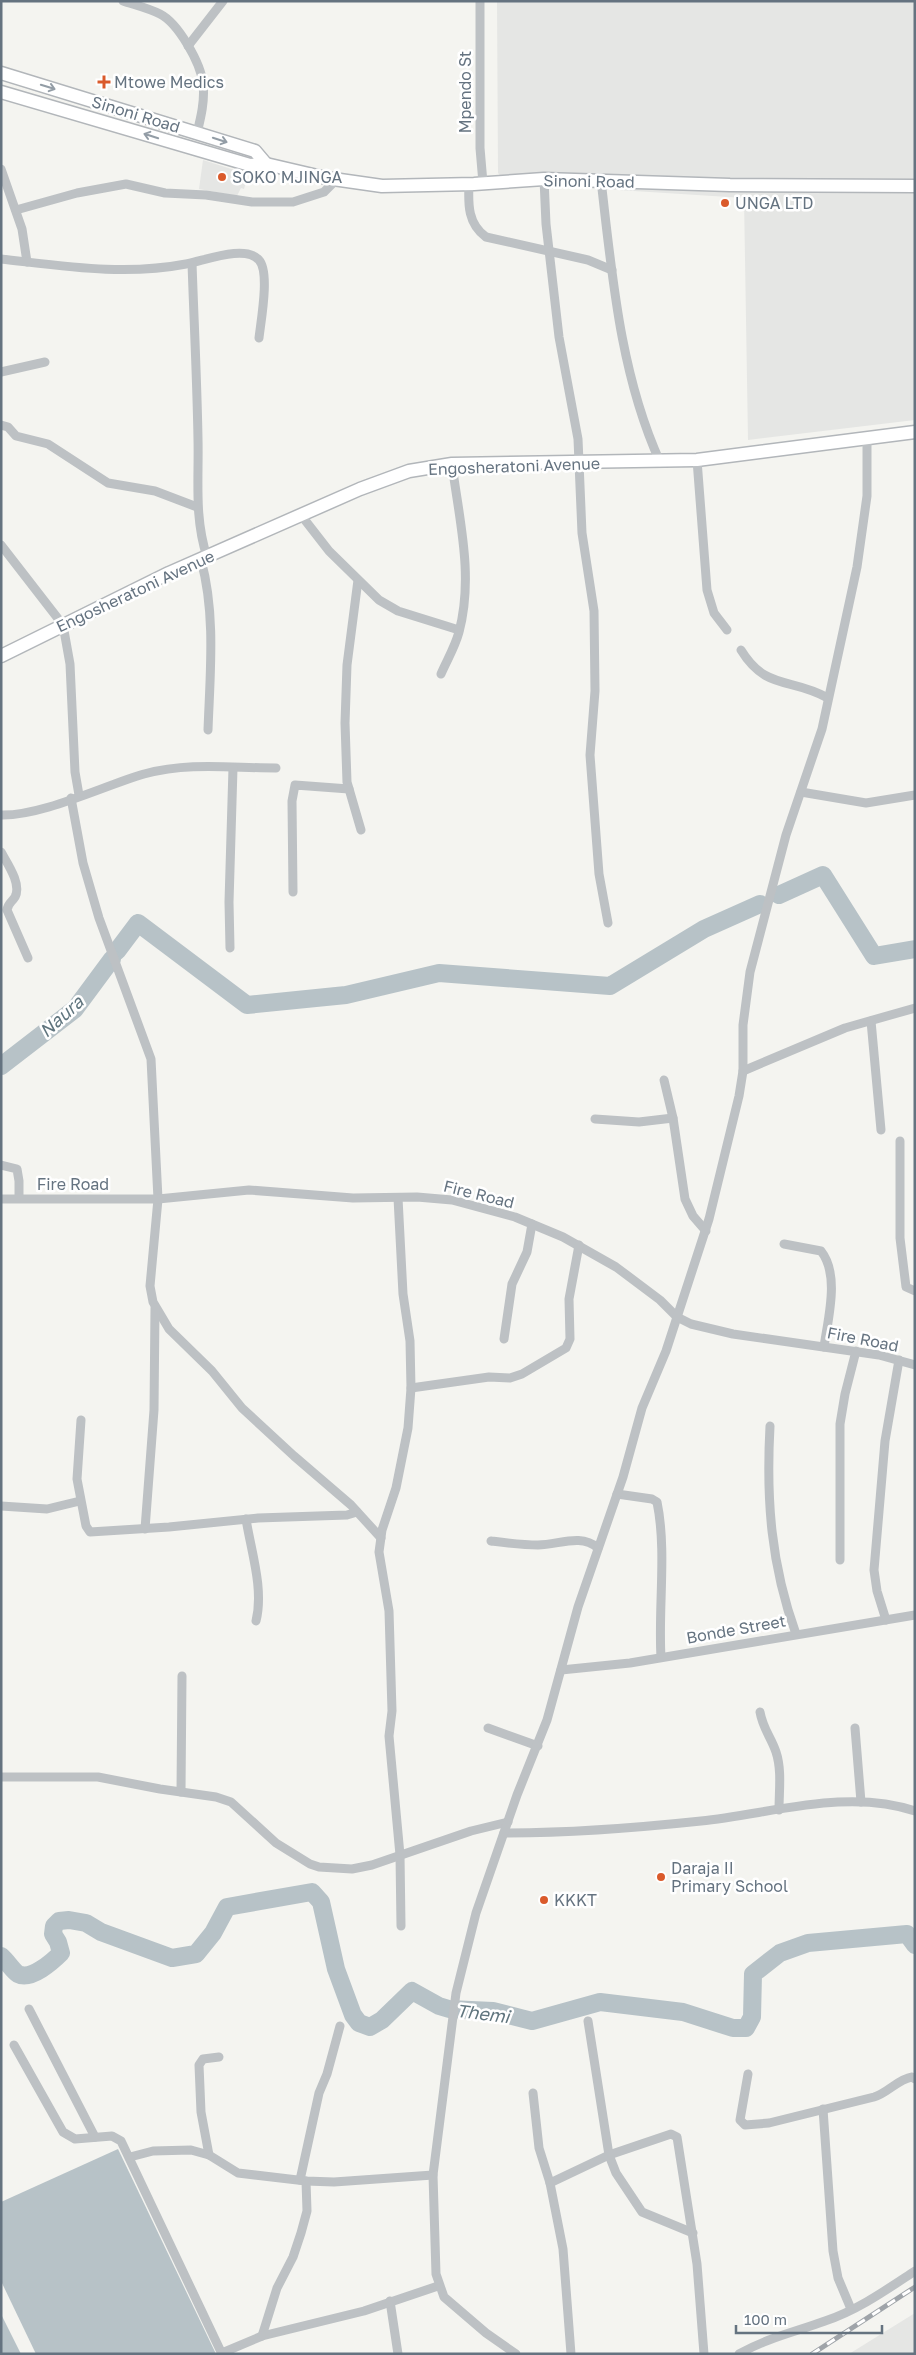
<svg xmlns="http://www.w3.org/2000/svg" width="916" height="2355" font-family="'Golos Text',sans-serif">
	<rect width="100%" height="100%" fill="#f4f4f0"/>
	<g fill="#e5e6e4">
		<polygon points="497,1 915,1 915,420 748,440 744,198 507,183 498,173"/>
		<polygon points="203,160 244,173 243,182 246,182 244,189 241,188 237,196 199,189"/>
		<polygon points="915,2313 915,2354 849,2354"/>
	</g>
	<g fill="#b7c2c7">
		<polygon points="118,2149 216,2354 36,2354 1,2281 1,2202"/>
		<polygon points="1,2314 21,2354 1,2354"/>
	</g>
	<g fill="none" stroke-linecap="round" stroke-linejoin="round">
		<g stroke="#b7c2c7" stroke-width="18">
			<polyline points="779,895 823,875 874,956 915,949"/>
			<polyline points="117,951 138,923 247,1005 346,995 439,973 610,986 704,929 760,904"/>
			<polyline points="1,1066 75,1009 112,959"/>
			<path d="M1 1956C7 1961 13 1971 18 1974 31 1981 53 1961 61 1953L58 1942 53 1934 54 1926 59 1921 69 1920 86 1923 101 1932 172 1958 196 1954 213 1933 227 1907 312 1892 321 1902 336 1969 353 2015 359 2023 370 2027 382 2020 412 1991 439 2006 449 2009 493 2011 532 2021 600 2002 683 2012 733 2028H746L752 2017 753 1974 780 1953 808 1943 907 1934 915 1945"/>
		</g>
		<defs>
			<g id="secondary">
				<polyline points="1,73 255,151 266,164"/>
				<polyline points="1,92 250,165 266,164 326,178 382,186 474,184 544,179 730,185 915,186"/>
				<polyline points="1,656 169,573 360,489 409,471 452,464 697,460 915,432"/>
			</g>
		</defs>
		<use href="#secondary" stroke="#b2b6ba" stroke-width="15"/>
		<g stroke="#bdc1c4" stroke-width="9">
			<path d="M123 1C135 5 148 8 160 14 178 23 201 63 203 84 205 100 201 117 197 133"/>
			<polyline points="480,1 480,148 483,183"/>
			<polyline points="188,46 223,1"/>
			<polyline points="1,169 22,229 27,262"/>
			<polyline points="544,179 546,224 559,337 578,439 582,533 594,611 595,691 590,755 599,874 608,923"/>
			<path d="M601 180C612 274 620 374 660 462"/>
			<path d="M469 184C468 205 468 224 486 237L588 260 612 270"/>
			<polyline points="16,210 77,193 126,184 165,193 206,195 252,202 293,202 324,192 337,179"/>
			<path d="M1 259C64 266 124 276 186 264 204 261 245 244 259 260 270 272 261 320 259 338"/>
			<path d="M192 263C194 322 197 380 198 439 199 479 194 517 207 557"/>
			<polyline points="1,372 45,362"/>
			<polyline points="1,425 8,427 16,436 48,444 108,483 155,491 197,507"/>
			<polyline points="697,460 707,590 714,613 727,630"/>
			<polyline points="301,515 329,551 379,600 398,611 459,630"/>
			<polyline points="1,545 63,625 70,664 75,772 79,795"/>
			<path d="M201 560C216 614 210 674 208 730"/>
			<polyline points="358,580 347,665 345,723 347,782 361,830"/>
			<path d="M741 650C766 691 791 677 828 698"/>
			<path d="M441 674C447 660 455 647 459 632 474 576 459 519 452 464"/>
			<polyline points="801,792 866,803 915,795"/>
			<polyline points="71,798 83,863 99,918 151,1059 158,1199 150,1286 153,1302 169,1329 212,1371 242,1408 294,1456 351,1505 381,1538"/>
			<path d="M1 815C42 816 103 786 144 774 190 762 229 768 276 768"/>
			<path d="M1 852C7 863 22 884 15 897 12 902 8 903 7 910L28 958"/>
			<polyline points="293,892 292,801 295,785 349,789"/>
			<polyline points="230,948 229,902 233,768"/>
			<polyline points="871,1021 881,1130"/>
			<polyline points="743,1071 845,1028 915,1008"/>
			<polyline points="664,1080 673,1118 685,1199 693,1216 706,1231"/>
			<polyline points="595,1119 639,1122 673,1118"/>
			<polyline points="900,1141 900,1238 906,1287 915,1291"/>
			<polyline points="1,1165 17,1169 19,1181 19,1198"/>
			<polyline points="398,1198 403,1294 410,1341 411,1388 408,1428 396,1488 382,1530 379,1552 389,1611 392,1711 389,1736 400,1855 401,1926"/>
			<polyline points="1,1199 158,1199 249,1190 353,1198 417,1197 452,1200 515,1217 563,1237 616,1267 660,1300 677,1317 691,1324 733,1334 879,1355 915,1365"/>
			<path d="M784 1244 821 1251C840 1275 828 1318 824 1347"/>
			<polyline points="504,1339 512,1284 527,1252 532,1224"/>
			<polyline points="411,1388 489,1377 510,1378 522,1374 566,1348 570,1339 569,1299 579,1245"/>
			<polyline points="81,1420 77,1479 86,1526 90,1532 169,1527 258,1518 347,1515 357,1512"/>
			<path d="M770 1426C766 1500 771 1565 796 1634"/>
			<path d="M617 1494 652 1499 657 1502C667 1550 658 1608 661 1657"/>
			<polyline points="1,1506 47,1509 80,1501"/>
			<path d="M246 1519C251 1551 264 1589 256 1621"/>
			<polyline points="145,1529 154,1410 155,1308"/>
			<path d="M491 1541C507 1543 522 1545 538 1545 559 1545 580 1533 598 1548"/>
			<polyline points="840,1560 840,1424 845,1394 856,1351"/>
			<polyline points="886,1620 877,1591 874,1570 885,1441 899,1360"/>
			<polyline points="561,1670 630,1663 915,1615"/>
			<path d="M760 1712C763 1729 771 1737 776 1752 782 1770 779 1791 779 1810"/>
			<polyline points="488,1728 538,1746"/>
			<polyline points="855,1728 861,1802"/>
			<polyline points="1,1777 98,1777 160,1789 216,1797 231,1802 276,1843 310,1864 319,1867 352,1869 372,1865 471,1831 508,1822"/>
			<polyline points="181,1792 182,1676"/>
			<path d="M504 1833C570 1833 635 1828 701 1821 770 1814 847 1788 915 1811"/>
			<polyline points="29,2009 95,2137"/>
			<polyline points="588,2021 609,2155 616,2173 642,2212 693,2233"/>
			<polyline points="14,2045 63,2132 75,2139 112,2136 121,2141 222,2354"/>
			<path d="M748 2074 740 2120 745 2125 769 2123 874 2097C888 2093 898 2079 912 2077L915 2079"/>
			<polyline points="533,2093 539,2148 550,2183 563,2249 571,2354"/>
			<polyline points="823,2109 833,2251 838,2278 851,2309"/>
			<polyline points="209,2155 201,2112 199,2065 203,2059 219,2057"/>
			<polyline points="130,2157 153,2151 191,2150 209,2155 238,2173 306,2181 334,2182 433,2175"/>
			<polyline points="300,2180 319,2093 327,2074 340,2026"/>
			<polyline points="550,2183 609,2155 671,2134 677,2137 697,2264 704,2354"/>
			<polyline points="390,2301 398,2354"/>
			<polyline points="262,2336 277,2288 293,2257 301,2233 307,2211 306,2181"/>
			<polyline points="222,2353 262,2336 364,2311 438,2286"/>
			<polyline points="516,2354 486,2333 444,2297 436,2274 433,2175 456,1993 476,1913 517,1795 547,1720 578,1607 623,1477 642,1408 666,1351 709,1219 739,1096 743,1071 743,1025 750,972 786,835 822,729 857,567 867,496 867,439"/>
			<path d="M739 2354C767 2338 795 2332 825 2321 858 2310 886 2290 915 2271"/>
		</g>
		<use href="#secondary" stroke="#fff" stroke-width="12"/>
		<defs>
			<polyline id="rail" points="812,2354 915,2287"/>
		</defs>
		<use href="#rail" stroke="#9fa4a9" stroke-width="5"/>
		<use href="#rail" stroke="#fff" stroke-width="3" stroke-dasharray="9" stroke-linecap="butt"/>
	</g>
	<defs><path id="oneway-shaft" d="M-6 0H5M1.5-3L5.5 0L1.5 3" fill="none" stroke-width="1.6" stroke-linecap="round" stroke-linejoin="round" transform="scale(1.25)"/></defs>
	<g stroke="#939da6">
		<use href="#oneway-shaft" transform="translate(48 87) rotate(17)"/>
		<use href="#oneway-shaft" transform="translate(151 136) rotate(-162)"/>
		<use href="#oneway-shaft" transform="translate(220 140) rotate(18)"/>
	</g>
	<g fill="#da5a2b" stroke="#fff" stroke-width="2">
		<path d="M101.5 74.5h5v5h5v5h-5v5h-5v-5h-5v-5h5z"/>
		<circle cx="222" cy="177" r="5"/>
		<circle cx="725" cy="203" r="5"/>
		<circle cx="661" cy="1877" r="5"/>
		<circle cx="544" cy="1900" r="5"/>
	</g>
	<g text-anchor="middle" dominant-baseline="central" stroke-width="5" stroke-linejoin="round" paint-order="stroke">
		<g font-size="16" fill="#657380" stroke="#fff" text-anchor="start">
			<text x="114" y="82">Mtowe Medics</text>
			<text x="232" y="177">SOKO MJINGA</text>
			<text x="735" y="203">UNGA LTD</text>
			<text x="671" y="1868">Daraja II<tspan x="671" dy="18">Primary School</tspan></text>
			<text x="554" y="1900">KKKT</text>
		</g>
		<g font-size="16" fill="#657380" stroke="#fff">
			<text transform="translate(465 92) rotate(-90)">Mpendo St</text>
			<text transform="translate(136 114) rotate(17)">Sinoni Road</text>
			<text transform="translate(589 181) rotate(1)">Sinoni Road</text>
			<text transform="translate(514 466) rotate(-2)">Engosheratoni Avenue</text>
			<text transform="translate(135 591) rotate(-25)">Engosheratoni Avenue</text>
			<text x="73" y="1184">Fire Road</text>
			<text transform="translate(479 1194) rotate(14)">Fire Road</text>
			<text transform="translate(863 1339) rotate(11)">Fire Road</text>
			<text transform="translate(736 1629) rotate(-10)">Bonde Street</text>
		</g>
		<g font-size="18" font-style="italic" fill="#60757e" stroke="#fff">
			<text transform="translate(61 1016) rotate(-42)">Naura</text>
			<text transform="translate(483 2013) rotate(7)">Themi</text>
		</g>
	</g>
	<rect width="916" height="2355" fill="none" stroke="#657380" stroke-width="5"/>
	<path d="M736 2325v8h146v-8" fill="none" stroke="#657380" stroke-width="2.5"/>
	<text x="744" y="2325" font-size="15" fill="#657380" stroke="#ffffff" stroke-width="4" paint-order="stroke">100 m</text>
</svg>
